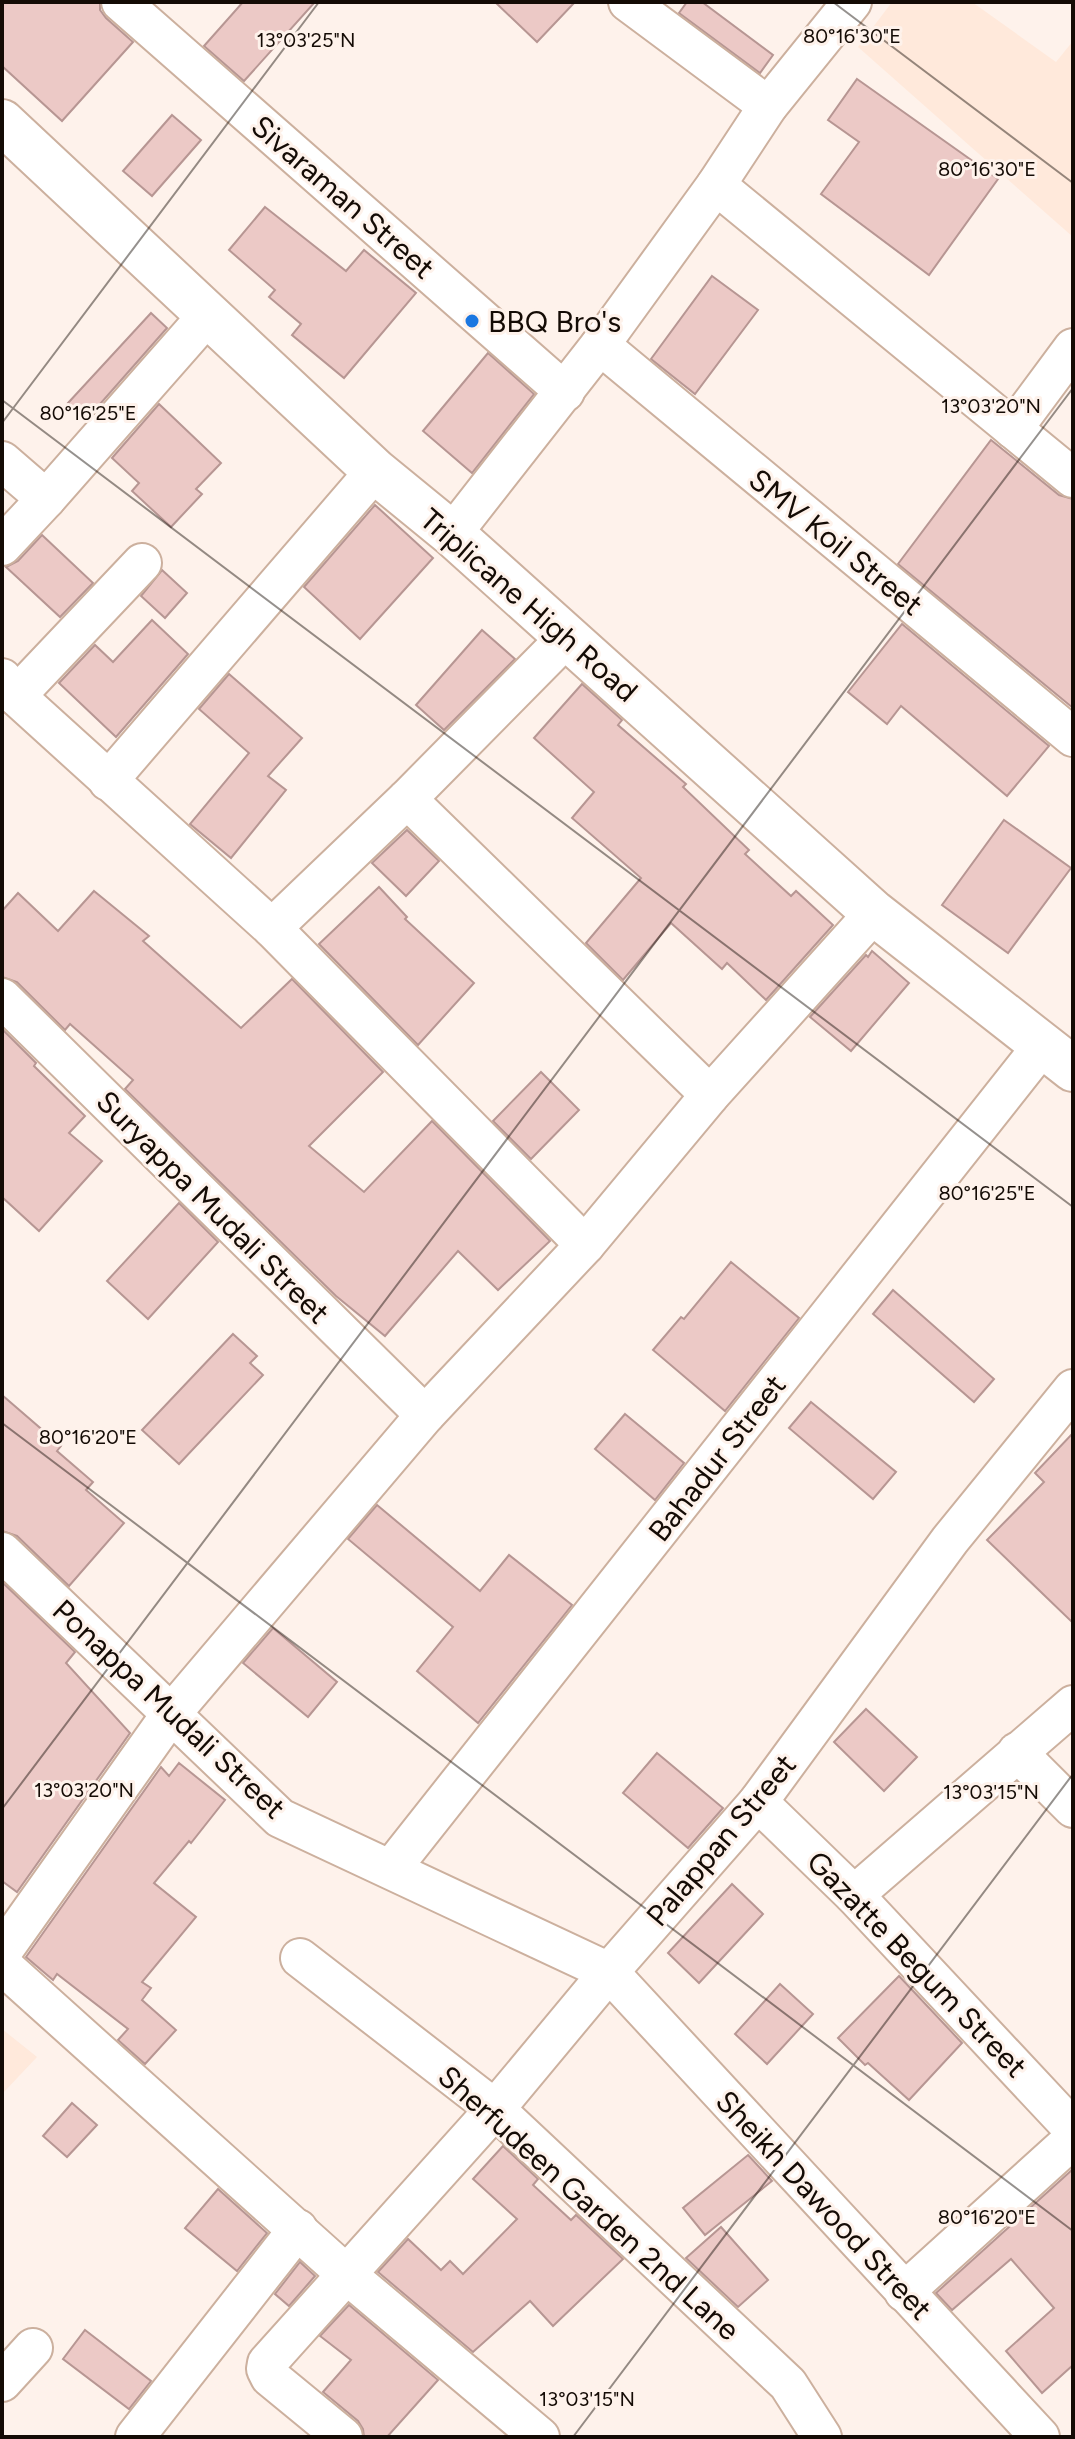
<svg xmlns="http://www.w3.org/2000/svg" width="1075" height="2439" font-family="Figtree,sans-serif">
	<rect width="100%" height="100%" fill="#fef2eb"/>
	<g fill="#ffe9db">
		<polygon points="892,2 972,2 1056,62 1073,41 1073,237 858,47"/>
		<polygon points="2,2029 37,2057 2,2094"/>
	</g>
	<g fill="#ecc9c6" stroke="#b79693" stroke-width="2">
		<polygon points="2,2 100,2 100,10 106,18 133,42 62,121 2,66"/>
		<polygon points="243,2 315,2 244,81 204,46"/>
		<polygon points="495,2 575,2 537,42"/>
		<polygon points="687,2 702,2 773,55 760,73 679,13"/>
		<polygon points="857,79 998,179 929,275 821,194 859,142 828,120"/>
		<polygon points="172,115 201,140 152,196 123,171"/>
		<polygon points="265,207 346,271 364,250 416,293 344,378 292,335 301,324 269,297 275,290 229,250"/>
		<polygon points="712,276 758,310 695,394 651,359"/>
		<polygon points="151,313 167,328 86,420 68,403"/>
		<polygon points="488,353 534,394 472,473 423,431"/>
		<polygon points="159,404 221,463 196,489 202,494 171,527 132,491 139,483 112,458"/>
		<polygon points="991,440 1059,495 1073,499 1073,708 898,564"/>
		<polygon points="375,505 433,558 360,639 304,587"/>
		<polygon points="42,535 93,583 60,617 6,567 18,561"/>
		<polygon points="162,570 187,593 165,618 141,596"/>
		<polygon points="152,620 188,654 116,737 59,683 95,645 113,662"/>
		<polygon points="902,624 1049,746 1007,796 901,706 887,724 848,692"/>
		<polygon points="482,630 515,659 444,730 416,705"/>
		<polygon points="229,674 302,738 268,776 286,790 231,858 190,824 249,753 199,709"/>
		<polygon points="582,684 622,720 618,725 686,784 683,787 749,850 745,854 791,896 796,891 833,925 766,1000 727,963 722,969 671,923 623,980 586,943 641,878 572,818 594,792 534,738"/>
		<polygon points="1004,820 1071,868 1008,953 942,905"/>
		<polygon points="407,830 439,861 406,896 372,863"/>
		<polygon points="379,887 407,917 405,919 474,983 418,1045 319,944"/>
		<polygon points="94,891 149,936 143,941 241,1028 292,979 383,1072 309,1146 364,1192 432,1121 550,1241 498,1290 458,1251 385,1336 336,1296 125,1089 133,1080 70,1024 65,1030 17,982 2,977 2,911 18,893 58,931"/>
		<polygon points="872,951 909,983 851,1051 810,1017 866,955 868,957"/>
		<polygon points="2,1029 36,1063 34,1066 85,1116 69,1133 102,1161 39,1231 2,1197"/>
		<polygon points="541,1072 579,1110 531,1159 493,1121"/>
		<polygon points="179,1203 218,1242 148,1319 107,1281"/>
		<polygon points="731,1262 799,1318 725,1411 653,1350 681,1317 684,1319"/>
		<polygon points="893,1290 994,1379 974,1402 873,1314"/>
		<polygon points="233,1334 257,1356 250,1363 263,1375 179,1464 142,1430"/>
		<polygon points="2,1395 61,1446 57,1451 93,1482 86,1490 124,1523 69,1586 17,1536 2,1531"/>
		<polygon points="811,1402 896,1472 873,1499 789,1428"/>
		<polygon points="625,1414 684,1463 655,1500 595,1449"/>
		<polygon points="1073,1433 1073,1623 987,1540 1044,1482 1035,1473"/>
		<polygon points="377,1505 480,1591 509,1555 572,1605 478,1723 417,1671 453,1627 348,1539"/>
		<polygon points="2,1582 75,1652 66,1663 130,1733 17,1892 2,1881"/>
		<polygon points="273,1628 337,1682 308,1717 243,1663"/>
		<polygon points="866,1709 917,1757 884,1791 834,1742"/>
		<polygon points="657,1753 723,1808 688,1848 623,1793"/>
		<polygon points="179,1763 225,1800 191,1843 189,1841 154,1883 196,1917 142,1982 151,1988 142,2000 176,2030 145,2064 118,2040 128,2029 57,1974 53,1980 26,1957 161,1767 169,1776"/>
		<polygon points="732,1884 763,1914 699,1983 668,1953"/>
		<polygon points="899,1976 962,2043 909,2100 868,2063 865,2065 838,2038"/>
		<polygon points="780,1984 813,2014 767,2064 735,2034"/>
		<polygon points="72,2103 97,2125 67,2157 43,2136"/>
		<polygon points="503,2146 538,2179 533,2185 571,2220 576,2215 623,2259 553,2326 530,2301 473,2352 378,2272 408,2239 441,2270 450,2261 463,2274 517,2219 473,2179"/>
		<polygon points="748,2155 772,2181 705,2235 683,2208"/>
		<polygon points="1073,2169 1073,2365 1042,2393 1006,2351 1054,2308 1011,2259 952,2310 936,2293"/>
		<polygon points="218,2189 267,2233 237,2271 185,2228"/>
		<polygon points="721,2227 768,2280 738,2307 686,2258"/>
		<polygon points="300,2262 315,2276 289,2306 275,2294"/>
		<polygon points="349,2305 438,2380 387,2437 364,2437 363,2429 358,2421 323,2392 351,2360 320,2336"/>
		<polygon points="85,2330 151,2381 129,2409 63,2359"/>
	</g>
	<g fill="none" stroke-linecap="round" stroke-linejoin="round">
		<defs>
			<g id="minor">
				<polyline points="121,2 565,392"/>
				<polyline points="628,2 768,106"/>
				<polyline points="716,185 1073,478"/>
				<polyline points="600,345 1073,737"/>
				<polyline points="1013,429 1073,348"/>
				<polyline points="2,461 46,499"/>
				<polyline points="452,534 600,345 716,185 768,106 852,2"/>
				<polyline points="2,546 46,499 207,316"/>
				<polyline points="2,678 16,696 272,928 585,1245"/>
				<polyline points="16,696 142,563"/>
				<polyline points="108,781 375,471"/>
				<polyline points="407,799 710,1095"/>
				<polyline points="272,928 407,799 567,637"/>
				<polyline points="2,998 425,1415"/>
				<polyline points="2,1552 280,1818 609,1972 1040,2437"/>
				<polyline points="1017,1752 1073,1808"/>
				<polyline points="758,1802 854,1895 1073,2129"/>
				<polyline points="391,1869 1042,1046"/>
				<polyline points="854,1895 1073,1705"/>
				<polyline points="2,1952 171,1714 425,1415 585,1245 710,1095 874,913"/>
				<polyline points="300,1958 495,2109 788,2384 822,2437"/>
				<polyline points="2,1965 346,2274 540,2437"/>
				<polyline points="904,2292 1073,2139"/>
				<polyline points="2,2382 33,2348"/>
				<polyline points="135,2437 298,2229"/>
				<polyline points="343,2437 270,2377 266,2369 267,2363 495,2109 609,1972 758,1802 950,1540 1073,1389"/>
			</g>
			<polyline id="secondary" points="2,122 375,471 452,534 874,913 1073,1069"/>
		</defs>
		<use href="#minor" stroke="#ccb09e" stroke-width="42"/>
		<use href="#secondary" stroke="#ccb09e" stroke-width="48"/>
		<use href="#minor" stroke="#fff" stroke-width="38"/>
		<use href="#secondary" stroke="#fff" stroke-width="44"/>
	</g>
	<path fill="none" stroke="#140b05" stroke-width="2" stroke-opacity="0.45" d="M833 2 1073 183M2 400 1073 1207M2 423 319 2M2 1423 1073 2231M2 1809 1073 388M573 2437 1073 1774"/>
	<circle fill="#1b77e1" stroke="#fef2eb" stroke-width="3" cx="472" cy="321" r="8"/>
	<g text-anchor="middle" dominant-baseline="central" stroke-width="6" stroke-linejoin="round" paint-order="stroke">
		<g font-size="30" fill="#140b05" stroke="#fef2eb">
			<text transform="translate(343 197) rotate(41)">Sivaraman Street</text>
			<text transform="translate(836 542) rotate(39)">SMV Koil Street</text>
			<text transform="translate(529 605) rotate(41)">Triplicane High Road</text>
			<text transform="translate(213 1207) rotate(45)">Suryappa Mudali Street</text>
			<text transform="translate(717 1458) rotate(-52)">Bahadur Street</text>
			<text transform="translate(169 1709) rotate(43)">Ponappa Mudali Street</text>
			<text transform="translate(721 1840) rotate(-50)">Palappan Street</text>
			<text transform="translate(917 1964) rotate(46)">Gazatte Begum Street</text>
			<text transform="translate(589 2203) rotate(42)">Sherfudeen Garden 2nd Lane</text>
			<text transform="translate(824 2205) rotate(47)">Sheikh Dawood Street</text>
		</g>
		<g font-size="30" fill="#140b05" stroke="#fef2eb" text-anchor="start">
			<text x="488" y="321">BBQ Bro's</text>
		</g>
	</g>
	<g font-size="20" text-anchor="middle" fill="#140b05" stroke="#fef2eb" stroke-width="6" stroke-linejoin="round" paint-order="stroke">
		<text x="852" y="43">80°16'30"E</text>
		<text x="306" y="47">13°03'25"N</text>
		<text x="987" y="176">80°16'30"E</text>
		<text x="991" y="413">13°03'20"N</text>
		<text x="88" y="420">80°16'25"E</text>
		<text x="987" y="1200">80°16'25"E</text>
		<text x="88" y="1444">80°16'20"E</text>
		<text x="84" y="1797">13°03'20"N</text>
		<text x="991" y="1799">13°03'15"N</text>
		<text x="987" y="2224">80°16'20"E</text>
		<text x="587" y="2406">13°03'15"N</text>
	</g>
	<rect width="1075" height="2439" fill="none" stroke="#140b05" stroke-width="8"/>
</svg>
